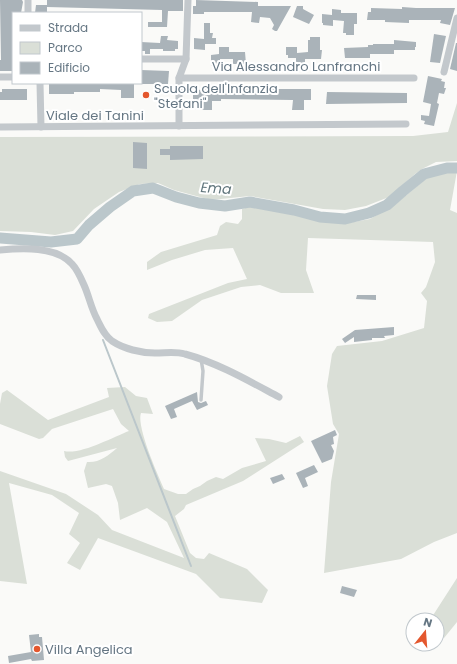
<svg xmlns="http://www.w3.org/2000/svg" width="457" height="664" font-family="Poppins,sans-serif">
	<rect width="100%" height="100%" fill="#fafaf8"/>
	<g fill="#dadfd7">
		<polygon points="457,103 457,161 436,162 422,169 415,174 389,197 366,206 345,210 323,209 250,196 211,200 174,190 158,183 140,184 119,192 94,209 73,231 55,235 31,232 0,231 0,137 413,136 448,132"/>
		<polygon points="457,171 450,210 457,213 457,533 434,542 401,559 324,573 331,482 339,434 333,424 327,386 332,354 337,346 382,341 424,328 427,301 421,293 426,287 435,262 433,242 308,238 306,270 314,293 281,293 260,285 241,287 202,300 172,321 157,322 148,318 149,314 228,283 247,279 233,248 205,250 172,260 147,270 147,262 161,252 217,235 220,226 226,222 238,224 242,219 242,209 252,206 300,216 348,223 370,219 397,203 428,177 440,173"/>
		<path d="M125 387 136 396 147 398 153 414 141 413C136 426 158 475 164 489L178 494H186L193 489 200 486 207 481 216 477 223 479 242 468 266 461 255 438 269 439 286 443 300 436 304 442 243 481 186 505 184 509 175 516 190 553 196 558 204 559 209 553 247 569 268 590 262 603 220 598 196 574 98 538 80 570 67 563 80 543 69 534 79 513 52 495 9 483 27 584 0 581V471L66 494 98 515 112 530 184 558 167 522 147 508 120 520 118 503 112 486 106 484 88 488 84 471 87 462C99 463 108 456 117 448L68 461 65 457 64 451C81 455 113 437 129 431L121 424 113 409 52 429 43 438 39 439 0 424V404L2 393 7 390 48 420 109 397 107 388Z"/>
		<polygon points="457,578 457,622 444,638 437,634 437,620 430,620"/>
	</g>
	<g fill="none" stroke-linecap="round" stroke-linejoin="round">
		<polyline stroke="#bbc7cb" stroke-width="2" points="103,340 191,566"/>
		<polyline stroke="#bbc7cb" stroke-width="11" points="0,238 51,242 77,239 89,225 110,207 133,191 153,188 176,197 199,203 225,206 250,202 294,210 320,217 345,219 369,213 387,205 403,191 424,174 447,168 457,168"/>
	</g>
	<g fill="#aab3b9">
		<polygon points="0,0 22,0 23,2 21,13 13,13 13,71 0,71 0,60 1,60"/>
		<polygon points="47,0 183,0 183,11 168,11 167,27 148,27 148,22 162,22 162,10 47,7"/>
		<polygon points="196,0 258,2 258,6 291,6 277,31 275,31 272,29 274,25 270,18 260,17 259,23 251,22 252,12 204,12 204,14 193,14 193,6 196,6"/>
		<polygon points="36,5 47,5 47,13 35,13"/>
		<polygon points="297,6 303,6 303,9 314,15 309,24 293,17"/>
		<polygon points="402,7 416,8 455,8 450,25 440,23 441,20 409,20 409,23 385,22 385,20 367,20 368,12 371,12 371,8 402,9"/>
		<polygon points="332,9 341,10 341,13 357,13 357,24 354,24 354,35 346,35 346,33 343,33 344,21 333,20 333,26 323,25 323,23 322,23 322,14 332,15"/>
		<polygon points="204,23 210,23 210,33 213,33 212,38 216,38 216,44 205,44 205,50 194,49 194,38 204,39"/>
		<polygon points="434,34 446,36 440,63 430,62"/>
		<polygon points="161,36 168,36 167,40 178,41 178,49 175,49 175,51 163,51 163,49 150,49 150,54 145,54 145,51 141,51 141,42 160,43"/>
		<polygon points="310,37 320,37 320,50 322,50 321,59 305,59 305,63 296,63 296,58 288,58 288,55 286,55 286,47 297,47 297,53 308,52 308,40 310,40"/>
		<polygon points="394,40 416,42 416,47 415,47 415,50 394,50 394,54 370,54 370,58 345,58 344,48 368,47 368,45 373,45 373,44 394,44"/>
		<polygon points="456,43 457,43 457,71 450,69"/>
		<polygon points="219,47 229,47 229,52 245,52 246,64 233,64 233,59 220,59 220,66 211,66 211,55 219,54"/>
		<polygon points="141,70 169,71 168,84 141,84"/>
		<polygon points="428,76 442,79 441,81 445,82 444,88 446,88 444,94 439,93 437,103 439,104 434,126 424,124 425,121 421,120 421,115 429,116 431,104 423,102"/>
		<polygon points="49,83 134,83 134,98 121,98 121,90 100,89 100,92 74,92 74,94 49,94"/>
		<polygon points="2,89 27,89 27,100 0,100 0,92 2,92"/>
		<polygon points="230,89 311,89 311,100 304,100 304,110 292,110 293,100 221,99 221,101 212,101 212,110 201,110 201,101 193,101 193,90"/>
		<polygon points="327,92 407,93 407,103 326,104"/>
		<polygon points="133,142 147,143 147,169 133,168"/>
		<polygon points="170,146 203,146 203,159 170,160 170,155 160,155 160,149 170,149"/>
		<polygon points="357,295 376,295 376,300 356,299"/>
		<polygon points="394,327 394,335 384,336 385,338 372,338 372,340 354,342 354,337 345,343 342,339 355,330"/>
		<polygon points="197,392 198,402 201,403 206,401 208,405 197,410 192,401 174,409 177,417 171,419 165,406"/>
		<polygon points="335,430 337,435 333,437 334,444 331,445 334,451 332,459 322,463 311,441"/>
		<polygon points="314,465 318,472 305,478 308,486 303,488 296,473"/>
		<polygon points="282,474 285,479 273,484 270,478"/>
		<polygon points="342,586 357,590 354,597 340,593"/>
		<polygon points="39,634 39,637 42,637 44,660 32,661 31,659 9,663 8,656 31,652 29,635"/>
	</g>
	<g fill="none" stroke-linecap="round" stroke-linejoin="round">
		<polyline stroke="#c3c8cc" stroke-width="3.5" points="201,400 203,371 201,359"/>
		<g stroke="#c3c8cc" stroke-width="7">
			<polyline points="28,0 28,13"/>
			<polyline points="141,59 186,59"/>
			<polyline points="444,72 457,18"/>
			<polyline points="0,77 13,77"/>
			<polyline points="179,78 414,78"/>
			<polyline points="40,83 41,127"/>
			<polyline points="179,126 179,78 186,59 188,0"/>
			<polyline points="0,127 406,124"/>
			<path d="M0 250C22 248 56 246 72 264 77 269 81 278 84 285 89 296 91 308 97 319 101 327 104 335 112 341 124 349 141 353 155 353 166 353 175 351 185 354 218 363 249 381 279 397"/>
		</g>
	</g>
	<g fill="#e4572e" stroke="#fff" stroke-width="1.5">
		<circle cx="146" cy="95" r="4"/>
		<circle cx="37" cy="649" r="4"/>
	</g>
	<g text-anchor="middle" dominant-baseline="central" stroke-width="4" stroke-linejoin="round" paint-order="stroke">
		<g font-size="13" fill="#657683" stroke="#fff">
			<text x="296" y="66">Via Alessandro Lanfranchi</text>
			<text x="95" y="115">Viale dei Tanini</text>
		</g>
		<g font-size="13" fill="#657683" stroke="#fff" text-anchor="start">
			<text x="154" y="88">Scuola dell'Infanzia<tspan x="154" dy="15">"Stefani"</tspan></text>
			<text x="45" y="649">Villa Angelica</text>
		</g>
		<g font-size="14" font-style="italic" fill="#60757c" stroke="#fff">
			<text transform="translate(216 188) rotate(4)">Ema</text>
		</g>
	</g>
	<rect x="12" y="12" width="130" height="72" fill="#ffffff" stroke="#c1c8cd"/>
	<rect x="20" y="25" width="20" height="6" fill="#c3c8cc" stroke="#c1c8cd"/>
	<text x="48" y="32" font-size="12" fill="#657683">Strada</text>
	<rect x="20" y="42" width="20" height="12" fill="#dadfd7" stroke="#c1c8cd"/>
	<text x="48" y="52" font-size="12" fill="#657683">Parco</text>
	<rect x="20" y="62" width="20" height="12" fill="#aab3b9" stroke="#c1c8cd"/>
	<text x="48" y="72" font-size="12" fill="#657683">Edificio</text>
	<g transform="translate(425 632) rotate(17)"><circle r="19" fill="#ffffff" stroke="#c1c8cd"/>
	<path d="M0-3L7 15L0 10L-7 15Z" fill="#e4572e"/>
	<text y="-6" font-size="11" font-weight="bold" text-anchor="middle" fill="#657683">N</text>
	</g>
</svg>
